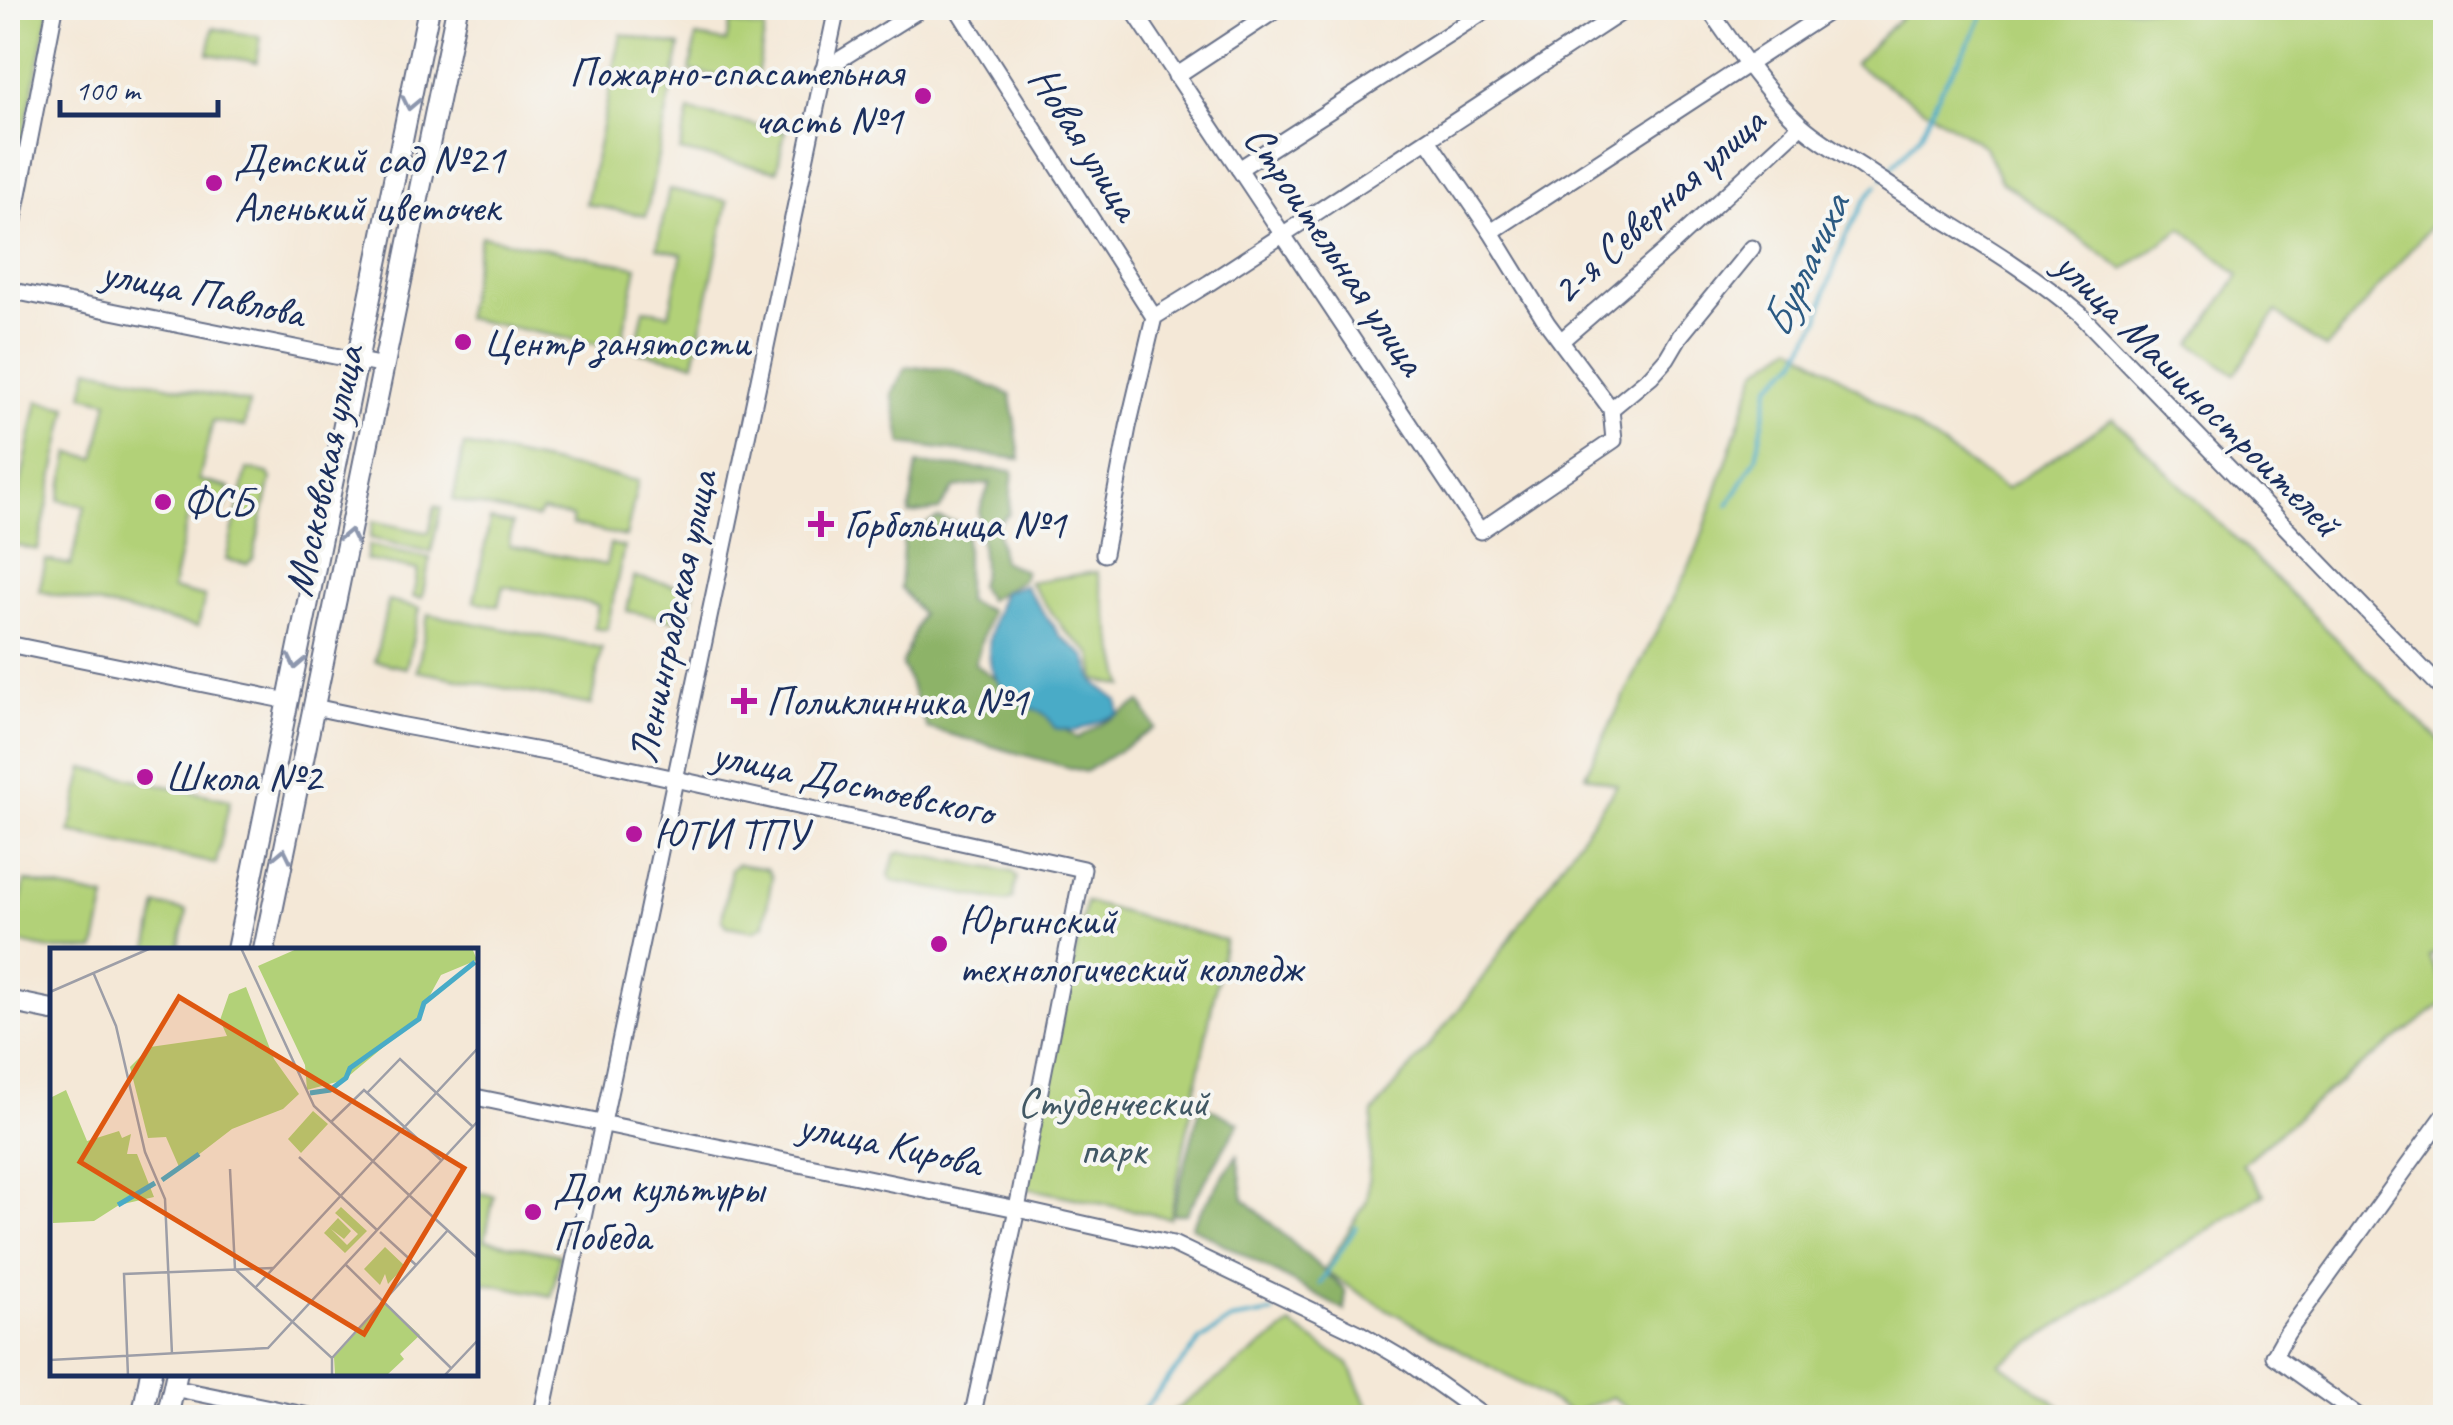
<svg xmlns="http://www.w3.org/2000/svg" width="2453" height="1425" font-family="Caveat,sans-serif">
	<rect width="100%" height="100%" fill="#f6f6f2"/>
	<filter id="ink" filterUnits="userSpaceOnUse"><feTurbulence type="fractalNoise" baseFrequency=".01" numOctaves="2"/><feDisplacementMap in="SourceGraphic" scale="20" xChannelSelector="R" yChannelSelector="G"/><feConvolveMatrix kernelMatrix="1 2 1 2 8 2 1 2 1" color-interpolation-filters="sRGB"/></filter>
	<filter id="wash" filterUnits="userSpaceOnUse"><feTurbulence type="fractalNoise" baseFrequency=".0048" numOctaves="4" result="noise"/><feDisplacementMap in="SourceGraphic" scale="40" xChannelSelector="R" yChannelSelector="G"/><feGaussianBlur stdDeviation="2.25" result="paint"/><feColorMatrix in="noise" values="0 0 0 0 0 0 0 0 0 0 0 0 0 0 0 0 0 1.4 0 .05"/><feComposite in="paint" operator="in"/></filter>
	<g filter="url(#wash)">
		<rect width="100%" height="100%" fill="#f4e8d7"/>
		<g fill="#b2d178" stroke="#66806b" stroke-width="2.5">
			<polygon points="8,8 50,8 8,211"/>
			<polygon points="1910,8 2445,8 2445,209 2326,349 2276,312 2235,374 2192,344 2239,275 2182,228 2124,270 2001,181 1985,147 1854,64"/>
			<polygon points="730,23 765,29 756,83 690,71 696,37 726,42"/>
			<polygon points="213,28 261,37 257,62 208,54"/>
			<polygon points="621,34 680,46 646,216 586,204"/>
			<polygon points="689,111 785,131 777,171 680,151"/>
			<polygon points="669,189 728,201 694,363 635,351 644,309 669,314 682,254 657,248"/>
			<polygon points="481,236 637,267 620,349 464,318"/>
			<polygon points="1793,345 2006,489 2113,418 2445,746 2445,945 2429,957 2445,990 2445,1002 2327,1092 2242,1164 2264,1194 2000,1363 2075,1417 1643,1418 1612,1397 1573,1413 1376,1303 1324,1271 1367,1201 1373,1113 1469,997 1617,785 1585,775 1697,550 1757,370"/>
			<polygon points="89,368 249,403 244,427 213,421 199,480 230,488 225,509 191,502 172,589 205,597 198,627 39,591 46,560 71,565 85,506 59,500 70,453 95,458 108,401 83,395"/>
			<polygon points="38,401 68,407 38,550 8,544"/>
			<polygon points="464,445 638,481 626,537 572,525 572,517 542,511 537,518 453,500"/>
			<polygon points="247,469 268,473 271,479 253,559 247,564 226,560"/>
			<polygon points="435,506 441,508 431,552 370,538 373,521 429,533"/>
			<polygon points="490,520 512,524 509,546 606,565 610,544 624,547 607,630 594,628 598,605 503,586 498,606 474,601"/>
			<polygon points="369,545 430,558 422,598 413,597 418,570 366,560"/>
			<polygon points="1097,572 1124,686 1096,680 1092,654 1065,631 1029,582"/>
			<polygon points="634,577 694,589 687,623 627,611"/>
			<polygon points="388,601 420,608 406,668 375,661"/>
			<polygon points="428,614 602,648 591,705 417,671"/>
			<polygon points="84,768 230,800 216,864 70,832"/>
			<polygon points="902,852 1012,872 1017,878 1012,899 1006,902 892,881 889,875 895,855"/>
			<polygon points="738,864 767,869 772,877 764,925 754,931 727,926 722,919 731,869"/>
			<polygon points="25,881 106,898 95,950 54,950 12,941"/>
			<polygon points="1086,902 1225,940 1170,1218 1026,1188"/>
			<polygon points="157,905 187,911 179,950 148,950"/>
			<polygon points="475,1192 494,1196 485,1240 560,1255 552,1296 475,1281"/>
			<polygon points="1291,1325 1349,1364 1373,1417 1166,1417"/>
		</g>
		<g fill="#8db368" stroke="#547163" stroke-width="2.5">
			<polygon points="906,367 950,369 1011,395 1020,459 902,444 892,394"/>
			<polygon points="917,464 1013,471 1009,514 997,524 1002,561 1025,571 1022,580 988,600 979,586 983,569 979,512 990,483 954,488 939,510 909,514"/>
			<polygon points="938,518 966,525 966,601 990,611 975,664 1077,738 1141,702 1155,728 1085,772 927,728 902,664 921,614 900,587 904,536"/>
			<polygon points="1201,1104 1239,1123 1186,1214 1172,1214"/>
			<polygon points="1237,1155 1244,1199 1345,1290 1345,1311 1191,1226"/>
		</g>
		<path fill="#48abc7" stroke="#326d92" stroke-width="2.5" d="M1024 585 1060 636 1086 657 1094 682 1118 701 1119 714 1076 731 1055 728C1041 704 1036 714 1017 701 976 671 988 633 1003 592Z"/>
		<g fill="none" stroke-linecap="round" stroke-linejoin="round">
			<g stroke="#48abc7" stroke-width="4">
				<polyline points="1883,178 1920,135 1941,89 1976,31 1986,8"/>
				<polyline points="1728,505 1756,458 1770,385 1796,362 1819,319 1825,294 1845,237 1865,200 1877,185"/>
				<polyline points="1320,1284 1356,1227"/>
				<polyline points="1139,1418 1142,1411 1201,1340 1231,1320 1273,1313"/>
			</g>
		</g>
	</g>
	<g filter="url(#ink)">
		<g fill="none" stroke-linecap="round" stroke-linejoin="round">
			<defs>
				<g id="minor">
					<polyline points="957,8 1154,317"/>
					<polyline points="1132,8 1480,531 1614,440 1611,409 1547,323 1491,232 1428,140"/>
					<path d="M1708 8C1736 48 1763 89 1799 123 1817 140 1841 153 1862 167 1935 218 2011 255 2080 314L2446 693"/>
					<polyline points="823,70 922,8"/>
					<polyline points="1176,76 1279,8"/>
					<polyline points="1239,169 1489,8"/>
					<polyline points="1491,232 1834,8"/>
					<polyline points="8,251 55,8"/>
					<polyline points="8,290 384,366"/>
					<polyline points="1562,340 1666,250 1795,131 1799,124"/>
					<polyline points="1611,409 1651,376 1667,358 1680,336 1752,248"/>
					<polyline points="1104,554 1128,427 1154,317 1209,283 1628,8"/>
					<polyline points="8,644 288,701"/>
					<polyline points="314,707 399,725 594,761 1083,869 1017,1209 972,1418"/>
					<polyline points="475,1097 1017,1209 1173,1244 1359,1333 1403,1359 1486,1418"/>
					<polyline points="173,1388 319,1418"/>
					<polyline points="541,1418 837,8"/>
					<polyline points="2361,1418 2274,1356 2287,1333 2446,1113"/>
				</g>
				<g id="major">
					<polyline points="237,950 429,8"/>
					<polyline points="264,950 457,8"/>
					<polyline points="8,1001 52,1010"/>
					<polyline points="142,1418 151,1372"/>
					<polyline points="167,1418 177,1372"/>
				</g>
			</defs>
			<use href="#minor" stroke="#677088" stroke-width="19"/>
			<use href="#major" stroke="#677088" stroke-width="24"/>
			<use href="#minor" stroke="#fff" stroke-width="15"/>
			<use href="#major" stroke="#fff" stroke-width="20"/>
		</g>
		<defs><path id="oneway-chevron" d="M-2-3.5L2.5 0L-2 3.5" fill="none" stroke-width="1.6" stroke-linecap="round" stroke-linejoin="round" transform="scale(2.5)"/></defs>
		<g stroke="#8d97ae">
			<use href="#oneway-chevron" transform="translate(410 103) rotate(102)"/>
			<use href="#oneway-chevron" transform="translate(349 536) rotate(-78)"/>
			<use href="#oneway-chevron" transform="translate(296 662) rotate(102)"/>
			<use href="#oneway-chevron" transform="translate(283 855) rotate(-78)"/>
		</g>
	</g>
	<g fill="#b5179e" stroke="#f6f6f2" stroke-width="4">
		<circle cx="923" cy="96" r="10"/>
		<circle cx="214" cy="183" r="10"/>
		<circle cx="463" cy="342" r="10"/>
		<circle cx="163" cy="502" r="10"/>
		<path d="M816 509h10v10h10v10h-10v10h-10v-10h-10v-10h10z"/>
		<path d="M739 686h10v10h10v10h-10v10h-10v-10h-10v-10h10z"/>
		<circle cx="145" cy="777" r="10"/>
		<circle cx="634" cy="834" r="10"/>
		<circle cx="939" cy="944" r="10"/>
		<circle cx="533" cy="1212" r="10"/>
	</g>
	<g text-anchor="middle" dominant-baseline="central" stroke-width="8" stroke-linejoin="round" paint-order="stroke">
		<g font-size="42" fill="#1b2f5e" stroke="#f6f6f2" text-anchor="start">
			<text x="903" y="72" text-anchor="end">Пожарно-спасательная<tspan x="903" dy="48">часть №1</tspan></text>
			<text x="234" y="159">Детский сад №21<tspan x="234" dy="48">Аленький цветочек</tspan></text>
			<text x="483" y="342">Центр занятости</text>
			<text x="183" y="502">ФСБ</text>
			<text x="844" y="524">Горбольница №1</text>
			<text x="766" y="701">Поликлинника №1</text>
			<text x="165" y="777">Школа №2</text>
			<text x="654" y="834">ЮТИ ТПУ</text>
			<text x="959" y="920">Юргинский<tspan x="959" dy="48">технологический колледж</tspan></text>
			<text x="553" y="1188">Дом культуры<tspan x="553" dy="48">Победа</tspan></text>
		</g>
		<g font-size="42" fill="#1b2f5e" stroke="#f6f6f2">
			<text transform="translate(1085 143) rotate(58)">Новая улица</text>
			<text transform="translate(1658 206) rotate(-42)">2-я Северная улица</text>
			<text transform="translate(1335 250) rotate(56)">Строительная улица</text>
			<text transform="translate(203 293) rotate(12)">улица Павлова</text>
			<text transform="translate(2198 394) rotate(45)">улица Машиностроителей</text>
			<text transform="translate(324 471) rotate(-78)">Московская улица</text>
			<text transform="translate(673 617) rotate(-78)">Ленинградская улица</text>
			<text transform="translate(853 783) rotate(12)">улица Достоевского</text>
			<text transform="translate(890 1144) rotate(12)">улица Кирова</text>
		</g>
		<g font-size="42" fill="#415864" stroke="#f6f6f2">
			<text x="1113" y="1102">Студенческий<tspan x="1113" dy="48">парк</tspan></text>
		</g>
		<g font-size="45" font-style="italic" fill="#2b5a83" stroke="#f6f6f2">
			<text transform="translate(1805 266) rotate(-65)">Бурлачиха</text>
		</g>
	</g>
	<g transform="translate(50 948)">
		<rect width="428" height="428" fill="#f4e8d7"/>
		<path d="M249 0H422L427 12 391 27 367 71 294 132 257 142 255 117 208 18ZM196 39 224 111 249 146 233 161 182 181 130 221 116 189 98 190 80 119 100 99 177 88 170 72 179 46ZM16 142 37 193 69 183 72 190 81 186 77 206H87L104 249 69 257 44 273 3 275 0 150ZM263 163 278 176 251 205 238 191ZM291 259 317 283 295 305 274 285 288 270 301 283 294 291 281 281 297 297 308 286 285 265ZM335 299 355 318 338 336 335 326 330 337 314 321ZM334 354 370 387 350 406 354 411 337 427H285L284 409Z" fill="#b2d178"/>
		<path fill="none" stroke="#48abc7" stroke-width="5" d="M260 145 280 142 296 130 300 120 369 71 374 55 425 14M112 232 149 206M68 257 105 235"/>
		<path fill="none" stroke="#9d9ea7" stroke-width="2.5" d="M191 0 264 158 359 247M43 24 66 78 95 204 115 251 122 406M0 44 101 0M317 145 350 111 422 178M281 174 314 142 391 212M249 209 327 282M180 221 185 321 282 410V428M359 247 428 310M330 284 366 317M295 316 401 420M205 340 428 100M282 410 398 282M0 412 218 400 428 173M78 428 74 326 223 320M394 428 428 392"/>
		<path fill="#de5710" fill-opacity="0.15" stroke="#de5710" stroke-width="5" d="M129 49 414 220 314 386 30 214Z"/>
		<rect width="428" height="428" fill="none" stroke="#1b2f5e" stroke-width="5"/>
	</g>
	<rect width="2453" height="1425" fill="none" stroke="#f6f6f2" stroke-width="40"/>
	<path d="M60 100v15h158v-15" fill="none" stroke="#1b2f5e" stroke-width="5"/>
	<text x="75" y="100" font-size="30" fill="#1b2f5e" stroke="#f6f6f2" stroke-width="8" paint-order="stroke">100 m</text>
</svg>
